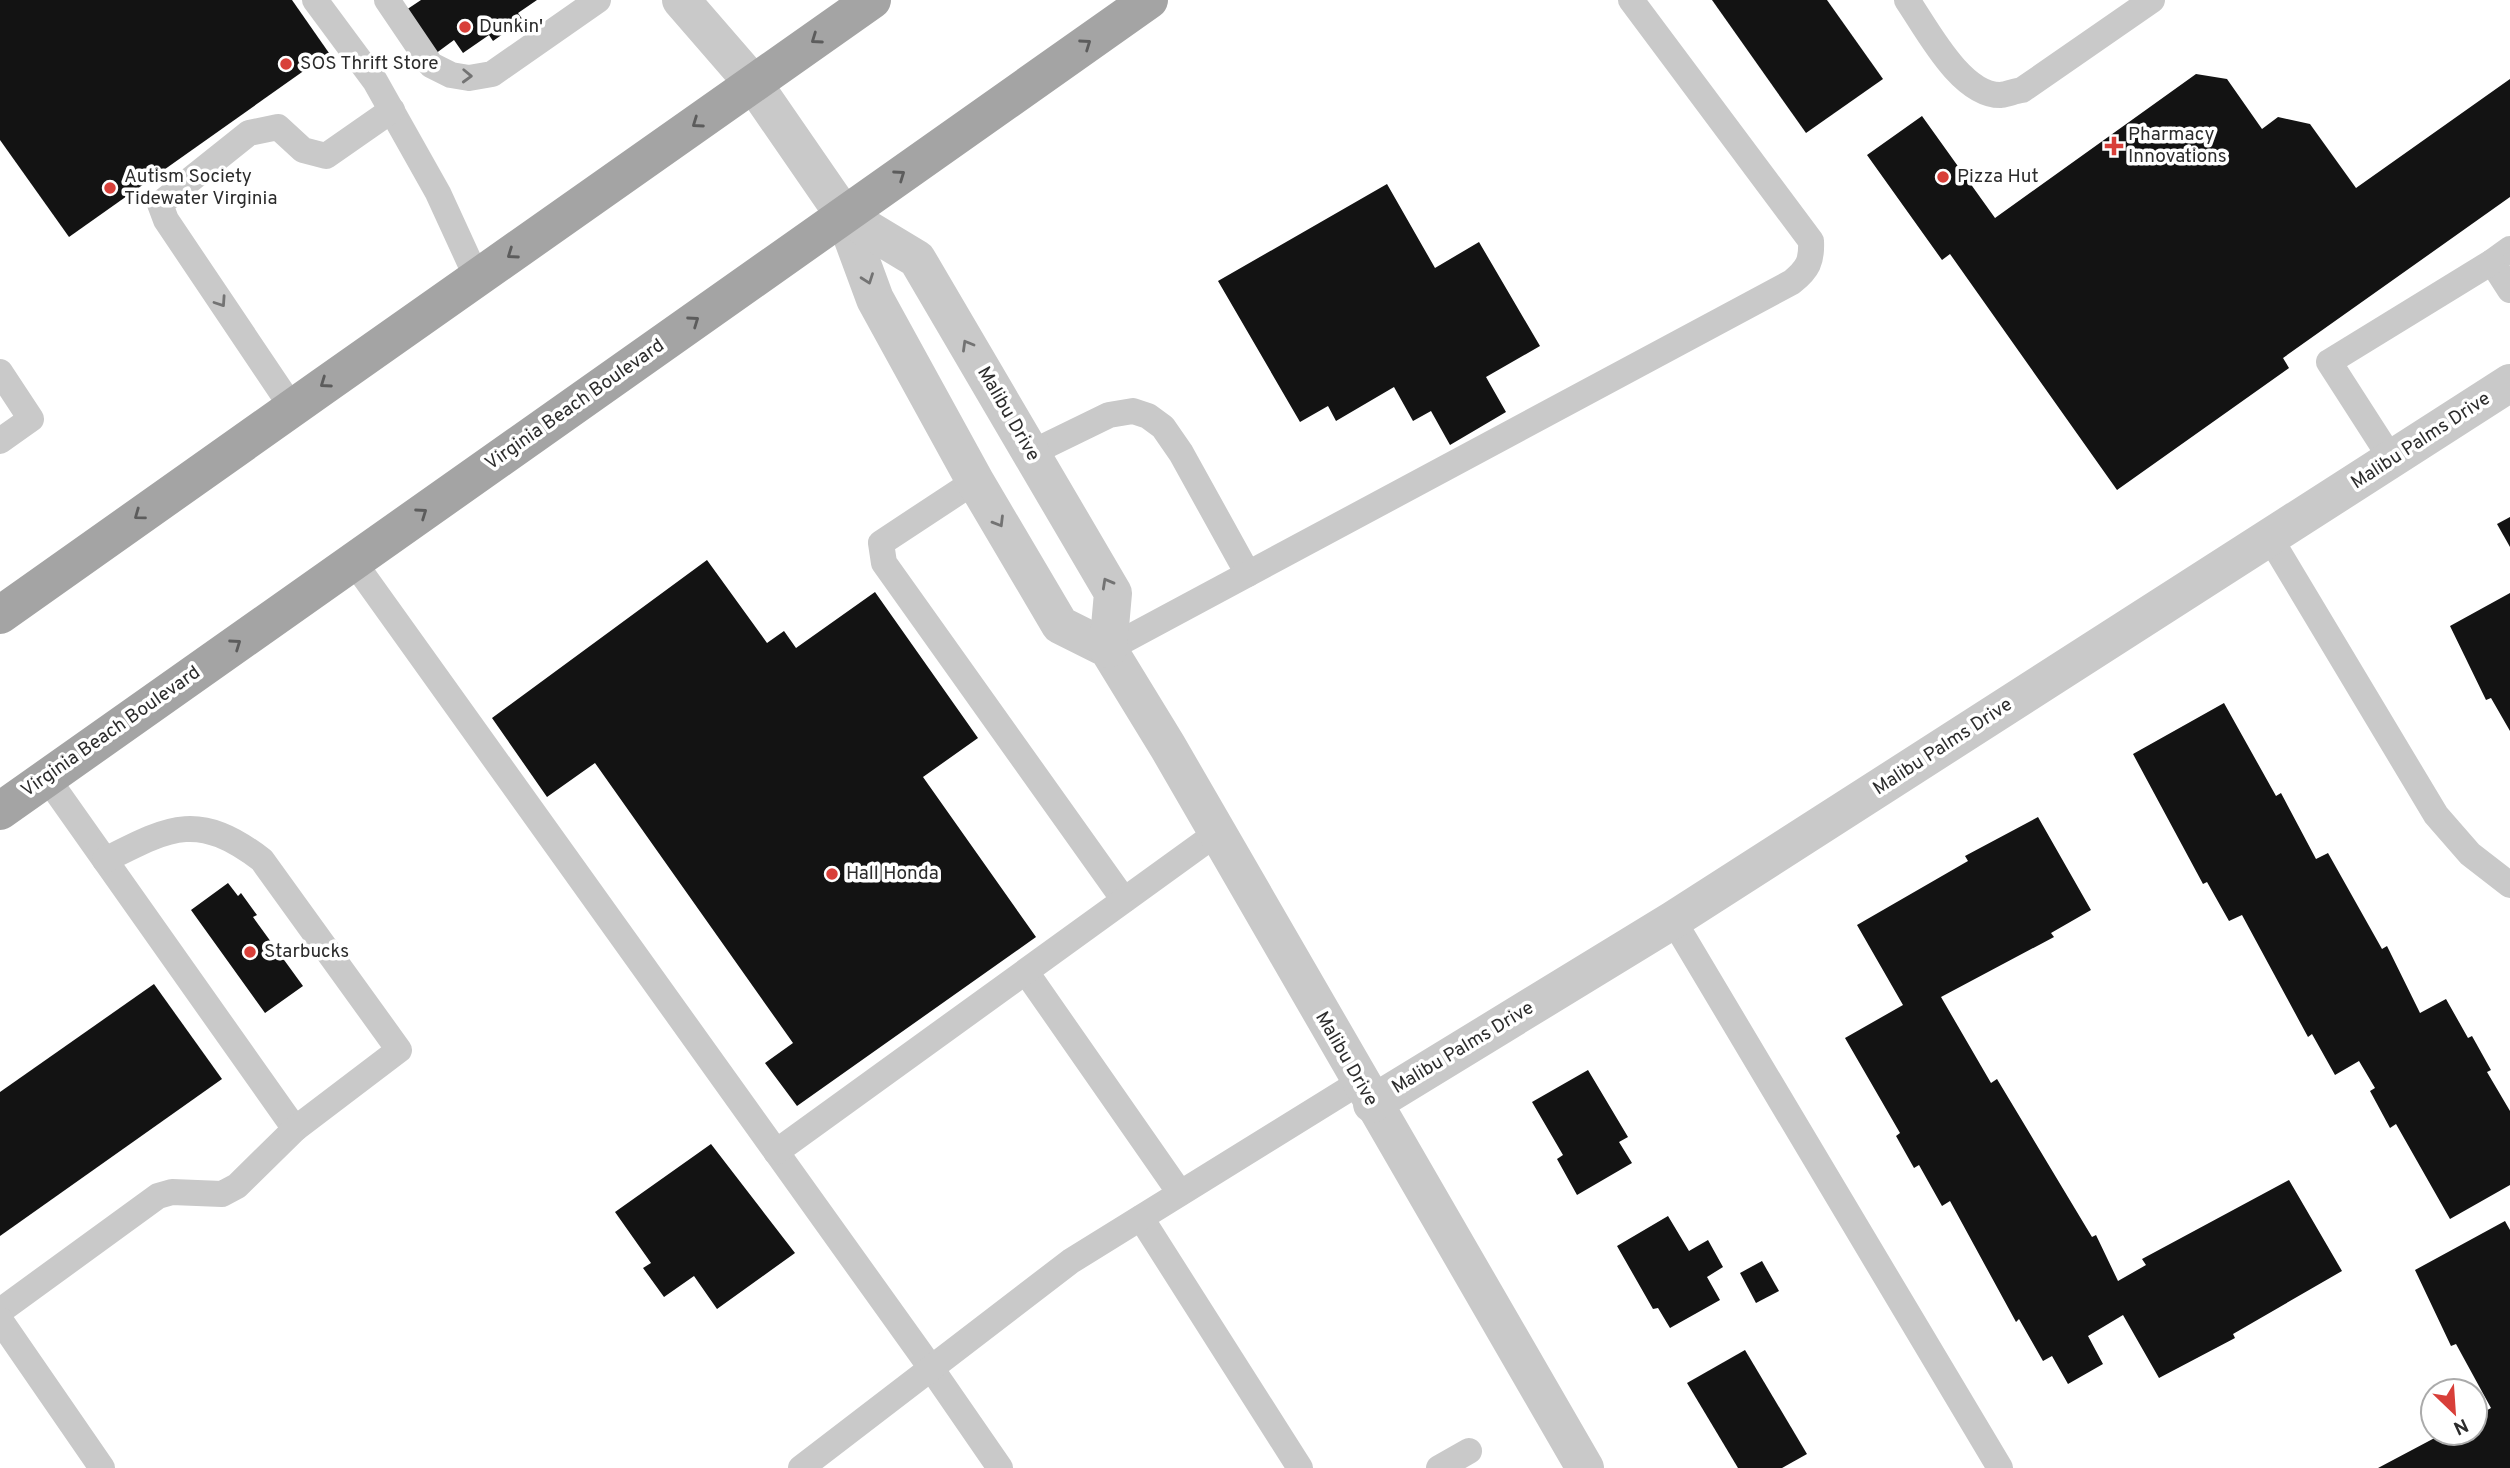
<svg xmlns="http://www.w3.org/2000/svg" width="2510" height="1468" font-family="Overpass,sans-serif">
	<rect width="100%" height="100%" fill="#fff"/>
	<g fill="#131313">
		<polygon points="0,0 292,0 329,53 69,237 0,140"/>
		<polygon points="421,0 537,0 518,13 523,20 493,41 489,35 463,53 454,40 435,54 406,10"/>
		<polygon points="1712,0 1827,0 1883,79 1806,133"/>
		<polygon points="2196,74 2227,79 2262,129 2278,117 2310,124 2356,188 2510,79 2510,197 2283,358 2289,368 2117,490 1950,254 1942,260 1867,155 1922,116 1995,218"/>
		<polygon points="1387,184 1435,268 1479,242 1540,346 1486,377 1506,412 1450,445 1431,411 1413,421 1394,387 1336,421 1328,406 1300,422 1218,281"/>
		<polygon points="2510,517 2510,547 2497,524"/>
		<polygon points="707,560 767,643 784,631 796,648 875,592 978,738 923,777 1036,937 797,1106 765,1063 793,1043 595,763 547,797 492,718"/>
		<polygon points="2510,593 2510,731 2491,698 2486,700 2450,626"/>
		<polygon points="2224,703 2276,796 2281,793 2316,859 2328,853 2382,949 2387,946 2420,1013 2446,999 2468,1038 2472,1036 2491,1070 2487,1072 2510,1111 2510,1185 2450,1219 2396,1124 2390,1128 2370,1091 2375,1088 2359,1061 2335,1075 2312,1034 2308,1037 2242,915 2229,921 2207,882 2203,884 2133,754"/>
		<polygon points="2038,817 2091,910 2051,933 2054,937 1941,997 1991,1083 1997,1079 2092,1237 2096,1235 2118,1281 2146,1265 2142,1259 2289,1180 2342,1271 2233,1334 2235,1338 2159,1378 2123,1315 2088,1336 2103,1364 2068,1384 2052,1356 2043,1361 2019,1319 2016,1322 1950,1201 1942,1206 1919,1165 1914,1168 1896,1136 1900,1133 1845,1038 1903,1005 1857,925 1968,861 1965,856"/>
		<polygon points="228,883 238,896 241,893 257,915 253,917 303,986 265,1013 191,910"/>
		<polygon points="154,984 222,1079 0,1236 0,1092"/>
		<polygon points="1588,1070 1628,1137 1619,1142 1632,1163 1577,1195 1557,1159 1563,1155 1532,1102"/>
		<polygon points="711,1144 795,1253 717,1309 694,1276 664,1297 643,1268 651,1263 615,1212"/>
		<polygon points="1668,1216 1689,1251 1708,1240 1723,1267 1707,1277 1720,1300 1670,1328 1658,1308 1653,1309 1617,1246"/>
		<polygon points="2505,1221 2510,1230 2510,1468 2378,1468 2444,1433 2475,1433 2475,1417 2491,1408 2456,1344 2451,1346 2415,1270"/>
		<polygon points="1762,1261 1779,1291 1756,1303 1740,1273"/>
		<polygon points="1745,1350 1807,1454 1782,1468 1738,1468 1687,1383"/>
	</g>
	<g fill="none" stroke-linecap="round" stroke-linejoin="round">
		<g stroke="#c9c9c9" stroke-width="26">
			<polyline points="315,0 375,81 438,193 477,278"/>
			<polyline points="387,0 431,65 451,75 469,78 492,74 598,0"/>
			<path d="M1907 0C1927 29 1961 96 2001 95 2008 94 2015 91 2022 90L2152 0"/>
			<polyline points="2510,249 2492,262 2510,290"/>
			<polyline points="0,372 31,419 0,441"/>
			<polyline points="291,406 166,220 160,204 249,133 278,127 303,150 326,156 392,110"/>
			<polyline points="1031,453 1109,415 1133,411 1148,416 1163,427 1181,453 1248,574"/>
			<polyline points="2392,460 2329,362 2492,262"/>
			<polyline points="975,481 881,543 884,563 1124,900"/>
			<polyline points="2270,538 2436,815 2470,854 2510,885"/>
			<polyline points="353,561 931,1368 1000,1468"/>
			<path d="M1108 649 1792 282C1808 269 1812 261 1811 241L1631 0"/>
			<polyline points="47,778 295,1129"/>
			<polyline points="1673,920 2000,1468"/>
			<polyline points="1026,972 1180,1193"/>
			<polyline points="776,1152 1217,833"/>
			<polyline points="1141,1218 1300,1468"/>
			<path d="M0 1311 158 1196 172 1192 222 1194 237 1186 295 1129 399 1050 262 860C198 811 170 827 105 860"/>
			<polyline points="0,1320 102,1468"/>
			<polyline points="801,1468 1071,1261 1360,1082"/>
			<polyline points="1439,1468 1469,1451"/>
		</g>
		<g stroke="#c9c9c9" stroke-width="38">
			<polyline points="681,0 753,83 844,215 875,299 975,481 1060,625 1108,649 1168,747 1585,1468"/>
			<polyline points="844,215 917,259 1113,593 1108,649"/>
			<polyline points="1372,1104 1673,920 2510,383"/>
		</g>
		<g stroke="#a4a4a4" stroke-width="38">
			<path d="M0 615C290 409 581 205 872 0"/>
			<polyline points="0,811 1149,0"/>
		</g>
	</g>
	<defs><path id="oneway-chevron" d="M-2-3.5L2.5 0L-2 3.5" fill="none" stroke-width="1.6" stroke-linecap="round" stroke-linejoin="round" transform="scale(1.75)"/></defs>
	<g stroke="#5c5c5c">
		<use href="#oneway-chevron" transform="translate(816 39) rotate(145)"/>
		<use href="#oneway-chevron" transform="translate(1086 44) rotate(-35)"/>
		<use href="#oneway-chevron" transform="translate(697 123) rotate(145)"/>
		<use href="#oneway-chevron" transform="translate(900 175) rotate(-35)"/>
		<use href="#oneway-chevron" transform="translate(512 254) rotate(145)"/>
		<use href="#oneway-chevron" transform="translate(694 321) rotate(-35)"/>
		<use href="#oneway-chevron" transform="translate(325 383) rotate(145)"/>
		<use href="#oneway-chevron" transform="translate(422 513) rotate(-35)"/>
		<use href="#oneway-chevron" transform="translate(139 515) rotate(144)"/>
		<use href="#oneway-chevron" transform="translate(236 644) rotate(-35)"/>
	</g>
	<g stroke="#737373">
		<use href="#oneway-chevron" transform="translate(467 76) rotate(2)"/>
		<use href="#oneway-chevron" transform="translate(868 279) rotate(70)"/>
		<use href="#oneway-chevron" transform="translate(221 302) rotate(56)"/>
		<use href="#oneway-chevron" transform="translate(967 345) rotate(-120)"/>
		<use href="#oneway-chevron" transform="translate(999 522) rotate(59)"/>
		<use href="#oneway-chevron" transform="translate(1107 583) rotate(-119)"/>
	</g>
	<g fill="#d83f39" stroke="#fff" stroke-width="2.5">
		<circle cx="465" cy="27" r="7"/>
		<circle cx="286" cy="64" r="7"/>
		<path d="M2110.5 135.5h7v7h7v7h-7v7h-7v-7h-7v-7h7z"/>
		<circle cx="1943" cy="177" r="7"/>
		<circle cx="110" cy="188" r="7"/>
		<circle cx="832" cy="874" r="7"/>
		<circle cx="250" cy="952" r="7"/>
	</g>
	<g text-anchor="middle" dominant-baseline="central" stroke-width="7" stroke-linejoin="round" paint-order="stroke">
		<g font-size="19" fill="#2c2c2c" stroke="#fff" text-anchor="start">
			<text x="479" y="27">Dunkin'</text>
			<text x="300" y="64">SOS Thrift Store</text>
			<text x="2128" y="135">Pharmacy<tspan x="2128" dy="22">Innovations</tspan></text>
			<text x="124" y="177">Autism Society<tspan x="124" dy="22">Tidewater Virginia</tspan></text>
			<text x="1957" y="177">Pizza Hut</text>
			<text x="846" y="874">Hall Honda</text>
			<text x="264" y="952">Starbucks</text>
		</g>
		<g font-size="19" fill="#2c2c2c" stroke="#fff">
			<text transform="translate(575 405) rotate(-35)">Virginia Beach Boulevard</text>
			<text transform="translate(1008 414) rotate(60)">Malibu Drive</text>
			<text transform="translate(2421 441) rotate(-33)">Malibu Palms Drive</text>
			<text transform="translate(111 732) rotate(-35)">Virginia Beach Boulevard</text>
			<text transform="translate(1943 747) rotate(-33)">Malibu Palms Drive</text>
			<text transform="translate(1463 1048) rotate(-31)">Malibu Palms Drive</text>
			<text transform="translate(1346 1059) rotate(60)">Malibu Drive</text>
		</g>
	</g>
	<g transform="translate(2454 1412) rotate(155)"><circle r="33" fill="#ffffff" stroke="#ababab" stroke-width="2"/>
	<path d="M0-5L12 26L0 18L-12 26Z" fill="#d83f39"/>
	<text y="-10" font-size="19" font-weight="bold" text-anchor="middle" fill="#2c2c2c">N</text>
	</g>
</svg>
